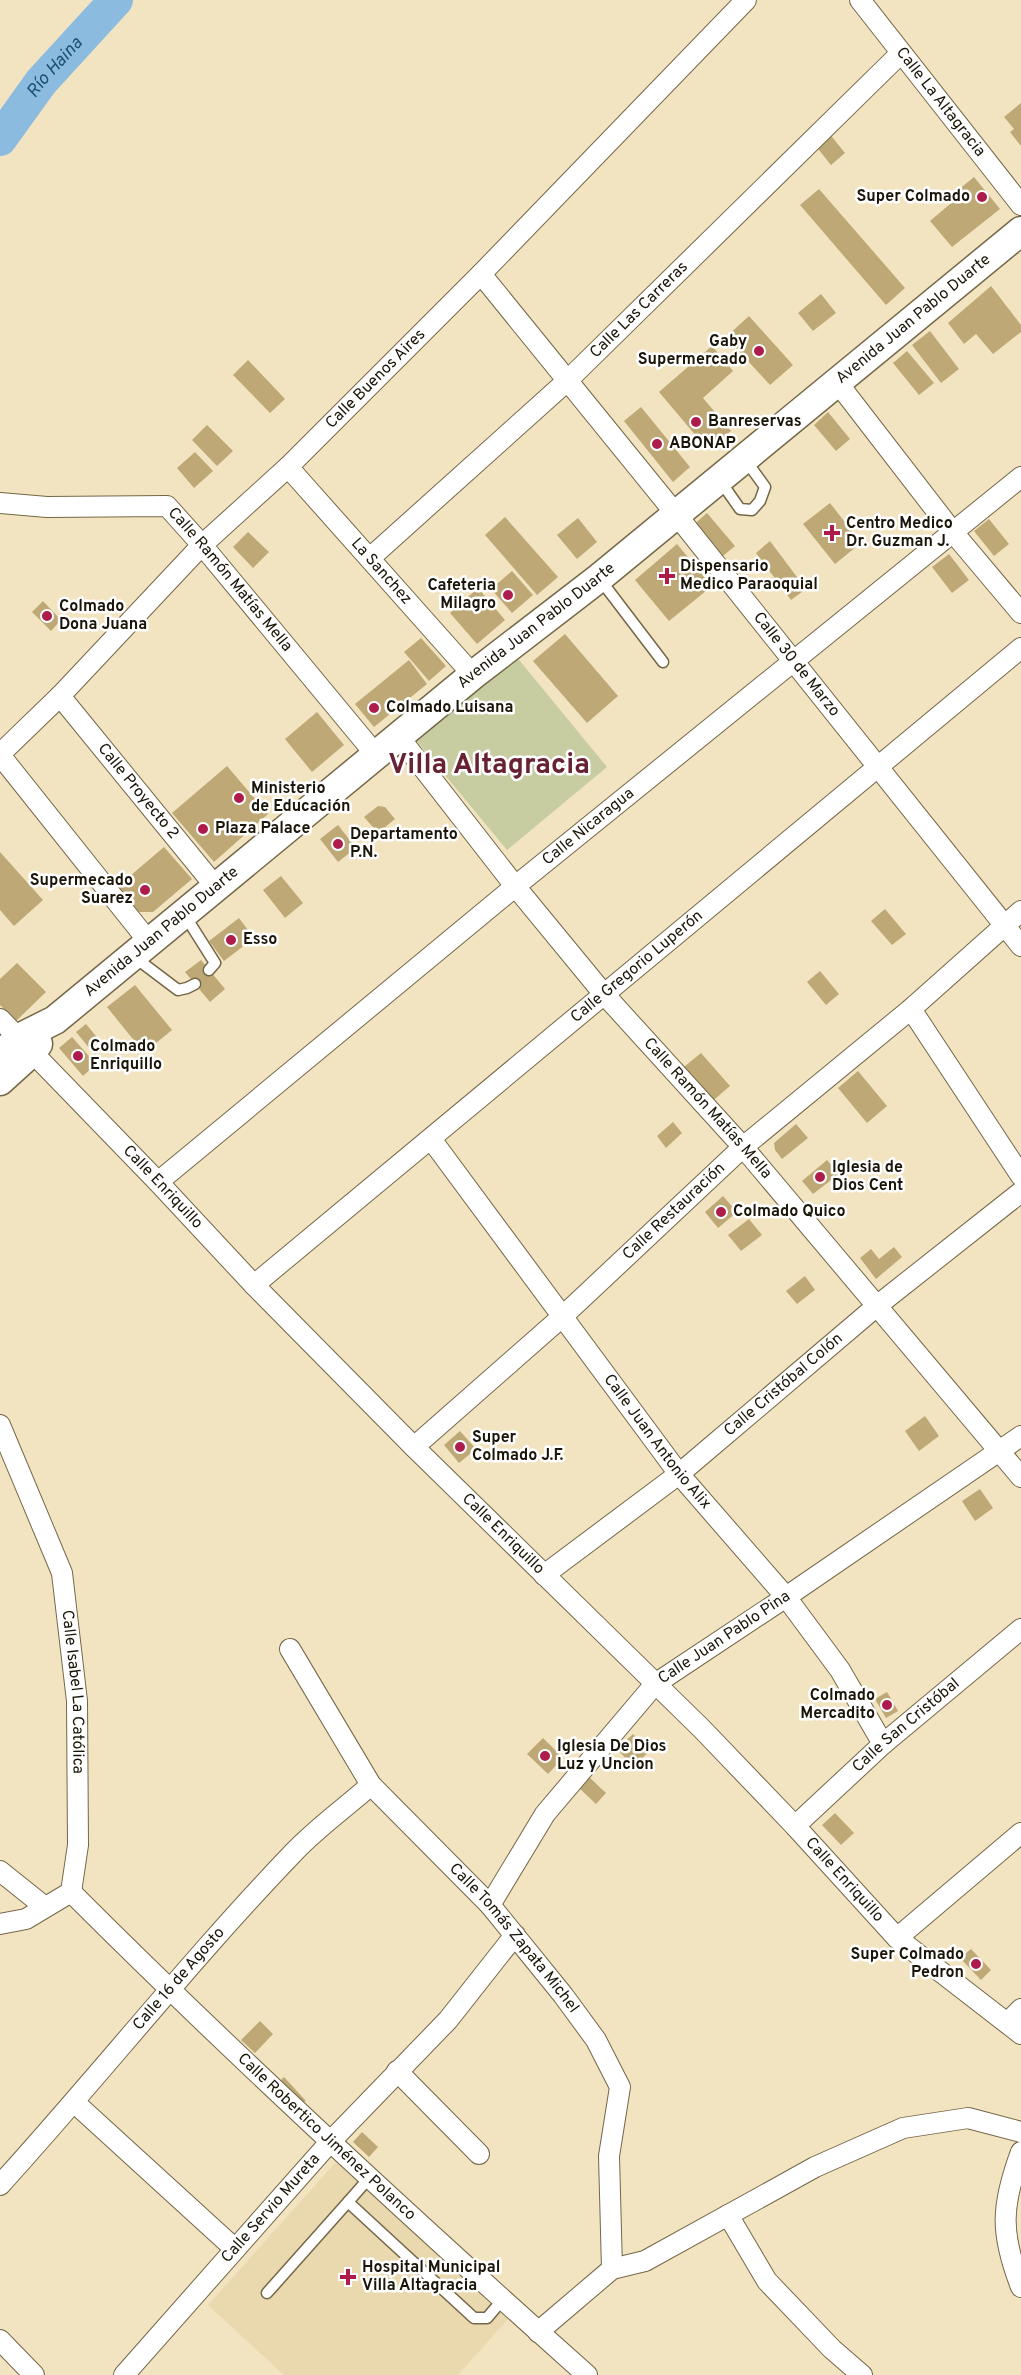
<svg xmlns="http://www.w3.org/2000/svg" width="1021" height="2375" font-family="Overpass,sans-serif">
	<rect width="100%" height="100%" fill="#f3e4c1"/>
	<polygon fill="#ead8ae" points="336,2162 509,2318 458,2375 284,2375 208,2305"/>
	<polygon fill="#c7cca1" points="515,655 607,767 507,850 415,739"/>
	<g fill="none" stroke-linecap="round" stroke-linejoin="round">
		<path stroke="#8bbbdf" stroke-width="34" id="s1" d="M0 139 41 82 116 0"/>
	</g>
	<g fill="#bea976">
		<polygon points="1021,103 1021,146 1010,132 1014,129 1004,117"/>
		<polygon points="828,132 845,153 831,165 814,144"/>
		<polygon points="974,177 1000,209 952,247 930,221 956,199 952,195"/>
		<polygon points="819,189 905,288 886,305 800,205"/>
		<polygon points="991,286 1021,325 1021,332 993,354 976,334 964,344 948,323"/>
		<polygon points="821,294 836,313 813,331 798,313"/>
		<polygon points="749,316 793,365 770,385 726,337"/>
		<polygon points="930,331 959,369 941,383 912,345"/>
		<polygon points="712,346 733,371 703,398 731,431 708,450 659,392"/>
		<polygon points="907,351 934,383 919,395 893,363"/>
		<polygon points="248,360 285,399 270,413 233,375"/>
		<polygon points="641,407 690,467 673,482 624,421"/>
		<polygon points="828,412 850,439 836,451 814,425"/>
		<polygon points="207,425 233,451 217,466 192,440"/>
		<polygon points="195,452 213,471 194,488 177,468"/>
		<polygon points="830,503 861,543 835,564 803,524"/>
		<polygon points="707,513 735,546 718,560 691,527"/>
		<polygon points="505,517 558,577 537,595 485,535"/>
		<polygon points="578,518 597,542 577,559 557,535"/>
		<polygon points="989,519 1009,544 994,556 974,531"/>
		<polygon points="248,532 269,552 253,568 233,547"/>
		<polygon points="770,541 806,589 791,600 756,553"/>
		<polygon points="677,544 712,586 669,621 635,580"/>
		<polygon points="949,554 969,580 952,593 932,567"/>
		<polygon points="512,571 533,595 512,613 491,589"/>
		<polygon points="478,588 505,620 477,644 450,613"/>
		<polygon points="43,601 61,620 51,631 32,612"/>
		<polygon points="565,634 618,696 587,723 533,661"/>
		<polygon points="421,638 446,666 429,681 404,652"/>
		<polygon points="409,660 427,684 374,727 355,704"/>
		<polygon points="317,712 344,745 312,772 285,739"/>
		<polygon points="227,766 268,814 214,862 172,813"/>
		<polygon points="378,806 385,807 395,819 378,833 364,817"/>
		<polygon points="338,825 356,848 338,862 320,839"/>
		<polygon points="164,847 192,879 153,912 139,912 117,887"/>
		<polygon points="0,852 43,900 14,926 0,910"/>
		<polygon points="281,876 303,903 285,918 263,890"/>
		<polygon points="885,909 906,934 892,945 871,921"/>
		<polygon points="239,918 254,938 224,961 209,941"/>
		<polygon points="201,960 225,989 210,1002 185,972"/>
		<polygon points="17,963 46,992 16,1021 0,1005 0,979"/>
		<polygon points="820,971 839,994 826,1005 807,982"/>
		<polygon points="135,985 172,1030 144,1053 107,1007"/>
		<polygon points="86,1024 105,1047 95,1055 76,1032"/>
		<polygon points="72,1037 96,1064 83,1076 59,1048"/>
		<polygon points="701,1053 730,1086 708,1105 679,1071"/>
		<polygon points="858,1071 887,1106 867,1123 838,1088"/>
		<polygon points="673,1122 682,1133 666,1148 657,1136"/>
		<polygon points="796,1124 808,1138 782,1159 775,1150 774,1143"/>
		<polygon points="827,1160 839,1174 813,1194 802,1181"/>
		<polygon points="723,1196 737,1212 718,1228 705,1212"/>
		<polygon points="749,1219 762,1235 741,1251 728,1235"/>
		<polygon points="894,1247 902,1257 876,1279 860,1258 871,1249 879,1259"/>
		<polygon points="805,1276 815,1290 797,1304 786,1291"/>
		<polygon points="925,1416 939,1436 919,1451 905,1431"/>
		<polygon points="460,1431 476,1449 459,1463 444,1445"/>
		<polygon points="980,1489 993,1508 975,1521 962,1501"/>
		<polygon points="887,1692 898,1711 886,1718 875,1699"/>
		<polygon points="633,1734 650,1751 633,1766 617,1749"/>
		<polygon points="543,1738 563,1758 548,1774 527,1754"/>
		<polygon points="588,1776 606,1793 596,1804 578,1787"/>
		<polygon points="835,1813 854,1833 841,1845 822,1825"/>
		<polygon points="971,1949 991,1970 981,1980 960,1958"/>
		<polygon points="260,2021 273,2034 255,2053 241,2040"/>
		<polygon points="284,2077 306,2101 292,2106 273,2088"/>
		<polygon points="362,2132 378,2147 369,2157 353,2142"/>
	</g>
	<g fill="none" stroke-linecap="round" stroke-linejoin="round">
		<defs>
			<g id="service">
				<polyline points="719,479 740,509 752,510 760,501 765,487 744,458"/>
				<polyline points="599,578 663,662"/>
				<polyline points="184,914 215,963 209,970"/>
				<polyline points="133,956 178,990 187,988 195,984"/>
				<polyline points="348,2202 370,2177"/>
				<polyline points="267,2293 348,2202 474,2318 487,2318 503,2299"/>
			</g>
			<g id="minor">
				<path id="s2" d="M860 0 1021 205"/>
				<path id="s3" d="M481 274 675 513 1021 946"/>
				<polyline points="837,382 952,531 1021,613"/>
				<path id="s4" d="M288 467 473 675"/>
				<path id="s5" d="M0 503 47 507 167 506 202 545 376 755"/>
				<path id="s6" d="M370 558 567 381 900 54"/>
				<path id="s7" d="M60 696 215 886"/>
				<path id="s8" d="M399 737 515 886 603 993 743 1147 1021 1477"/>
				<path id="s9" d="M0 754 60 696 202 545 288 467 481 274 746 0"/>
				<polyline points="0,755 149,942"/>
				<polyline points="911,1009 1021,1176"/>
				<path id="s10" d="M0 1019 158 1182 254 1285 414 1447 702 1729 795 1826 897 1938 1021 2034"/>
				<path id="s11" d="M431 1139 679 1474 786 1597 840 1670 883 1744"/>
				<path id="s12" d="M158 1182 523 880 1021 477"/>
				<path id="s13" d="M254 1285 1021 648"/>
				<path id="s14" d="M0 1425 62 1573 77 1701 78 1845 71 1892"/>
				<path id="s15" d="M414 1447 563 1316 743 1147 911 1009 1021 911"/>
				<path id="s16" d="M544 1575 679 1474 878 1305 1021 1192"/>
				<path id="s17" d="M290 1649 371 1785 490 1905 563 1995 596 2040 620 2087 609 2156 612 2269"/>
				<path id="s18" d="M795 1826 883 1744 1021 1629"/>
				<polyline points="0,1871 45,1907"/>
				<path id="s19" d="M71 1892C238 2059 411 2218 587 2375"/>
				<path id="s20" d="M490 1905 545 1814 655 1684 786 1597 1021 1436"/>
				<polyline points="0,1924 26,1919 71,1892"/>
				<polyline points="897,1938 1021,1833"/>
				<polyline points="1007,2023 1021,2009"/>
				<polyline points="397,2071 479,2154"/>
				<polyline points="75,2103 235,2249"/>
				<path d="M1021 2152C1001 2206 1000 2233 1021 2287"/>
				<path id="s21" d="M0 2185C100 2075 192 1958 295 1851 318 1827 346 1807 371 1785"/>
				<polyline points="728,2215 767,2281 832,2349 862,2375"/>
				<polyline points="538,2332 612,2269 645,2261 815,2167 903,2128 968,2118 1021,2132"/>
				<polyline points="0,2340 34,2375"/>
				<path id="s22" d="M124 2375 330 2142 448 2020 515 1935"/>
			</g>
			<g id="secondary">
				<path id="s23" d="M0 1055 19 1038 55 1020 473 675 599 578 1021 231"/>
				<polyline points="0,1081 32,1052 38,1044"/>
			</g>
		</defs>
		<use href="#service" stroke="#746748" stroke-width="13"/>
		<use href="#minor" stroke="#746748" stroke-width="22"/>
		<use href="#secondary" stroke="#746748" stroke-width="31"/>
		<use href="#service" stroke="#fff" stroke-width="10"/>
		<use href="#minor" stroke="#fff" stroke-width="20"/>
		<use href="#secondary" stroke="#fff" stroke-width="28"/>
	</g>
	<g fill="#ae1c4c" stroke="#fff" stroke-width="2">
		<circle cx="982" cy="197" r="6"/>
		<circle cx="759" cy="351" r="6"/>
		<circle cx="696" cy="422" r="6"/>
		<circle cx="657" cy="444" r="6"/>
		<path d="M829 524h6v6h6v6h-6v6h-6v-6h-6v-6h6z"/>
		<path d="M664 567h6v6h6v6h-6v6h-6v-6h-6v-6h6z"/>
		<circle cx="508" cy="595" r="6"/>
		<circle cx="47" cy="616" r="6"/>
		<circle cx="374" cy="708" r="6"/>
		<circle cx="239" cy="798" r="6"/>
		<circle cx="203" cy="829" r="6"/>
		<circle cx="338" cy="844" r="6"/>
		<circle cx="145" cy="890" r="6"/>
		<circle cx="231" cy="940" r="6"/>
		<circle cx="78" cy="1056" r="6"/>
		<circle cx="820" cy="1177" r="6"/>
		<circle cx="721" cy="1212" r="6"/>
		<circle cx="460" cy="1447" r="6"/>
		<circle cx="887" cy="1705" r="6"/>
		<circle cx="545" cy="1756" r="6"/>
		<circle cx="976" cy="1964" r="6"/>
		<path d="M345 2268h6v6h6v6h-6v6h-6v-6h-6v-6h6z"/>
	</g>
	<g text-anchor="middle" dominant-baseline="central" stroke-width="5" stroke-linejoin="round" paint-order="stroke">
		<g font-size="16" fill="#1a1508" stroke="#fff">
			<text stroke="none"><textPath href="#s2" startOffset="130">Calle La Altagracia</textPath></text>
			<text stroke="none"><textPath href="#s6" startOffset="366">Calle Las Carreras</textPath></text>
			<text stroke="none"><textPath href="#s23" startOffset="1174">Avenida Juan Pablo Duarte</textPath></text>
			<text stroke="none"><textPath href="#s9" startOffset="531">Calle Buenos Aires</textPath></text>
			<text stroke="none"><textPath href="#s4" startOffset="140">La Sanchez</textPath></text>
			<text stroke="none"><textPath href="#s5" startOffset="264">Calle Ramón Matías Mella</textPath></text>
			<text stroke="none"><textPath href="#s23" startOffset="688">Avenida Juan Pablo Duarte</textPath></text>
			<text stroke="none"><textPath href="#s3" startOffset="502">Calle 30 de Marzo</textPath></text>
			<text stroke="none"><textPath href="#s7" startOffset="123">Calle Proyecto 2</textPath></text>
			<text stroke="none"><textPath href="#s12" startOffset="558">Calle Nicaragua</textPath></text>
			<text stroke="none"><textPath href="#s23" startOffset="204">Avenida Juan Pablo Duarte</textPath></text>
			<text stroke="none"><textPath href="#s13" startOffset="498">Calle Gregorio Luperón</textPath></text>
			<text stroke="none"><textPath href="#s8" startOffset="483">Calle Ramón Matías Mella</textPath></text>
			<text stroke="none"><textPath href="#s10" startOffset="234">Calle Enriquillo</textPath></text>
			<text stroke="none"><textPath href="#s15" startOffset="351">Calle Restauración</textPath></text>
			<text stroke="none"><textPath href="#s16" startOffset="306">Calle Cristóbal Colón</textPath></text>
			<text stroke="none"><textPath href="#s11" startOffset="378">Calle Juan Antonio Alix</textPath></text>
			<text stroke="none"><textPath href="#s10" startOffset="720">Calle Enriquillo</textPath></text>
			<text stroke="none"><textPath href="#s20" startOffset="360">Calle Juan Pablo Pina</textPath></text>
			<text stroke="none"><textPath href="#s14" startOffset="280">Calle Isabel La Católica</textPath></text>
			<text stroke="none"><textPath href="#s18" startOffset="150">Calle San Cristóbal</textPath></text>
			<text stroke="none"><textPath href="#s10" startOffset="1206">Calle Enriquillo</textPath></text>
			<text stroke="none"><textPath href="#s17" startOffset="368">Calle Tomás Zapata Michel</textPath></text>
			<text stroke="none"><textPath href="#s21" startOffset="273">Calle 16 de Agosto</textPath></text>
			<text stroke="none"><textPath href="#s19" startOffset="354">Calle Robertico Jiménez Polanco</textPath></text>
			<text stroke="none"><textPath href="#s22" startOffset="222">Calle Servio Mureta</textPath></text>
		</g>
		<g font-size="16" font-weight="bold" fill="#1a1508" stroke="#fff" text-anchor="start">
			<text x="970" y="197" text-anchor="end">Super Colmado</text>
			<text x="747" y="342" text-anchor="end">Gaby<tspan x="747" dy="18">Supermercado</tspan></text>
			<text x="708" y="422">Banreservas</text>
			<text x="669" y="444">ABONAP</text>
			<text x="846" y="524">Centro Medico<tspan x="846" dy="18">Dr. Guzman J.</tspan></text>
			<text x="680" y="567">Dispensario<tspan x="680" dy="18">Medico Paraoquial</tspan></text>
			<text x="496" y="586" text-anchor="end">Cafeteria<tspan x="496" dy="18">Milagro</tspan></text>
			<text x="59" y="607">Colmado<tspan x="59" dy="18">Dona Juana</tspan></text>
			<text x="386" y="708">Colmado Luisana</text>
			<text x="251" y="789">Ministerio<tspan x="251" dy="18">de Educación</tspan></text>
			<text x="215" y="829">Plaza Palace</text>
			<text x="350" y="835">Departamento<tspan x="350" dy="18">P.N.</tspan></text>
			<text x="133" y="881" text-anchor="end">Supermecado<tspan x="133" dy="18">Suarez</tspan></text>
			<text x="243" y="940">Esso</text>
			<text x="90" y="1047">Colmado<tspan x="90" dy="18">Enriquillo</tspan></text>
			<text x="832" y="1168">Iglesia de<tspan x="832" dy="18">Dios Cent</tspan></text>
			<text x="733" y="1212">Colmado Quico</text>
			<text x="472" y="1438">Super<tspan x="472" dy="18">Colmado J.F.</tspan></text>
			<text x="875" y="1696" text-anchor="end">Colmado<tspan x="875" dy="18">Mercadito</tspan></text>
			<text x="557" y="1747">Iglesia De Dios<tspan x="557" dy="18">Luz y Uncion</tspan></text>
			<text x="964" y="1955" text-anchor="end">Super Colmado<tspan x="964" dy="18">Pedron</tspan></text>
			<text x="362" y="2268">Hospital Municipal<tspan x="362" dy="18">Villa Altagracia</tspan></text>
		</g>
		<g font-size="18" font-style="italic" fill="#1a5074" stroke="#fff">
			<text stroke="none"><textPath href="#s1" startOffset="90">Río Haina</textPath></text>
		</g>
		<g font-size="28" font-weight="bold" fill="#672233" stroke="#fff">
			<text x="489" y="766">Villa Altagracia</text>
		</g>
	</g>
</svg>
